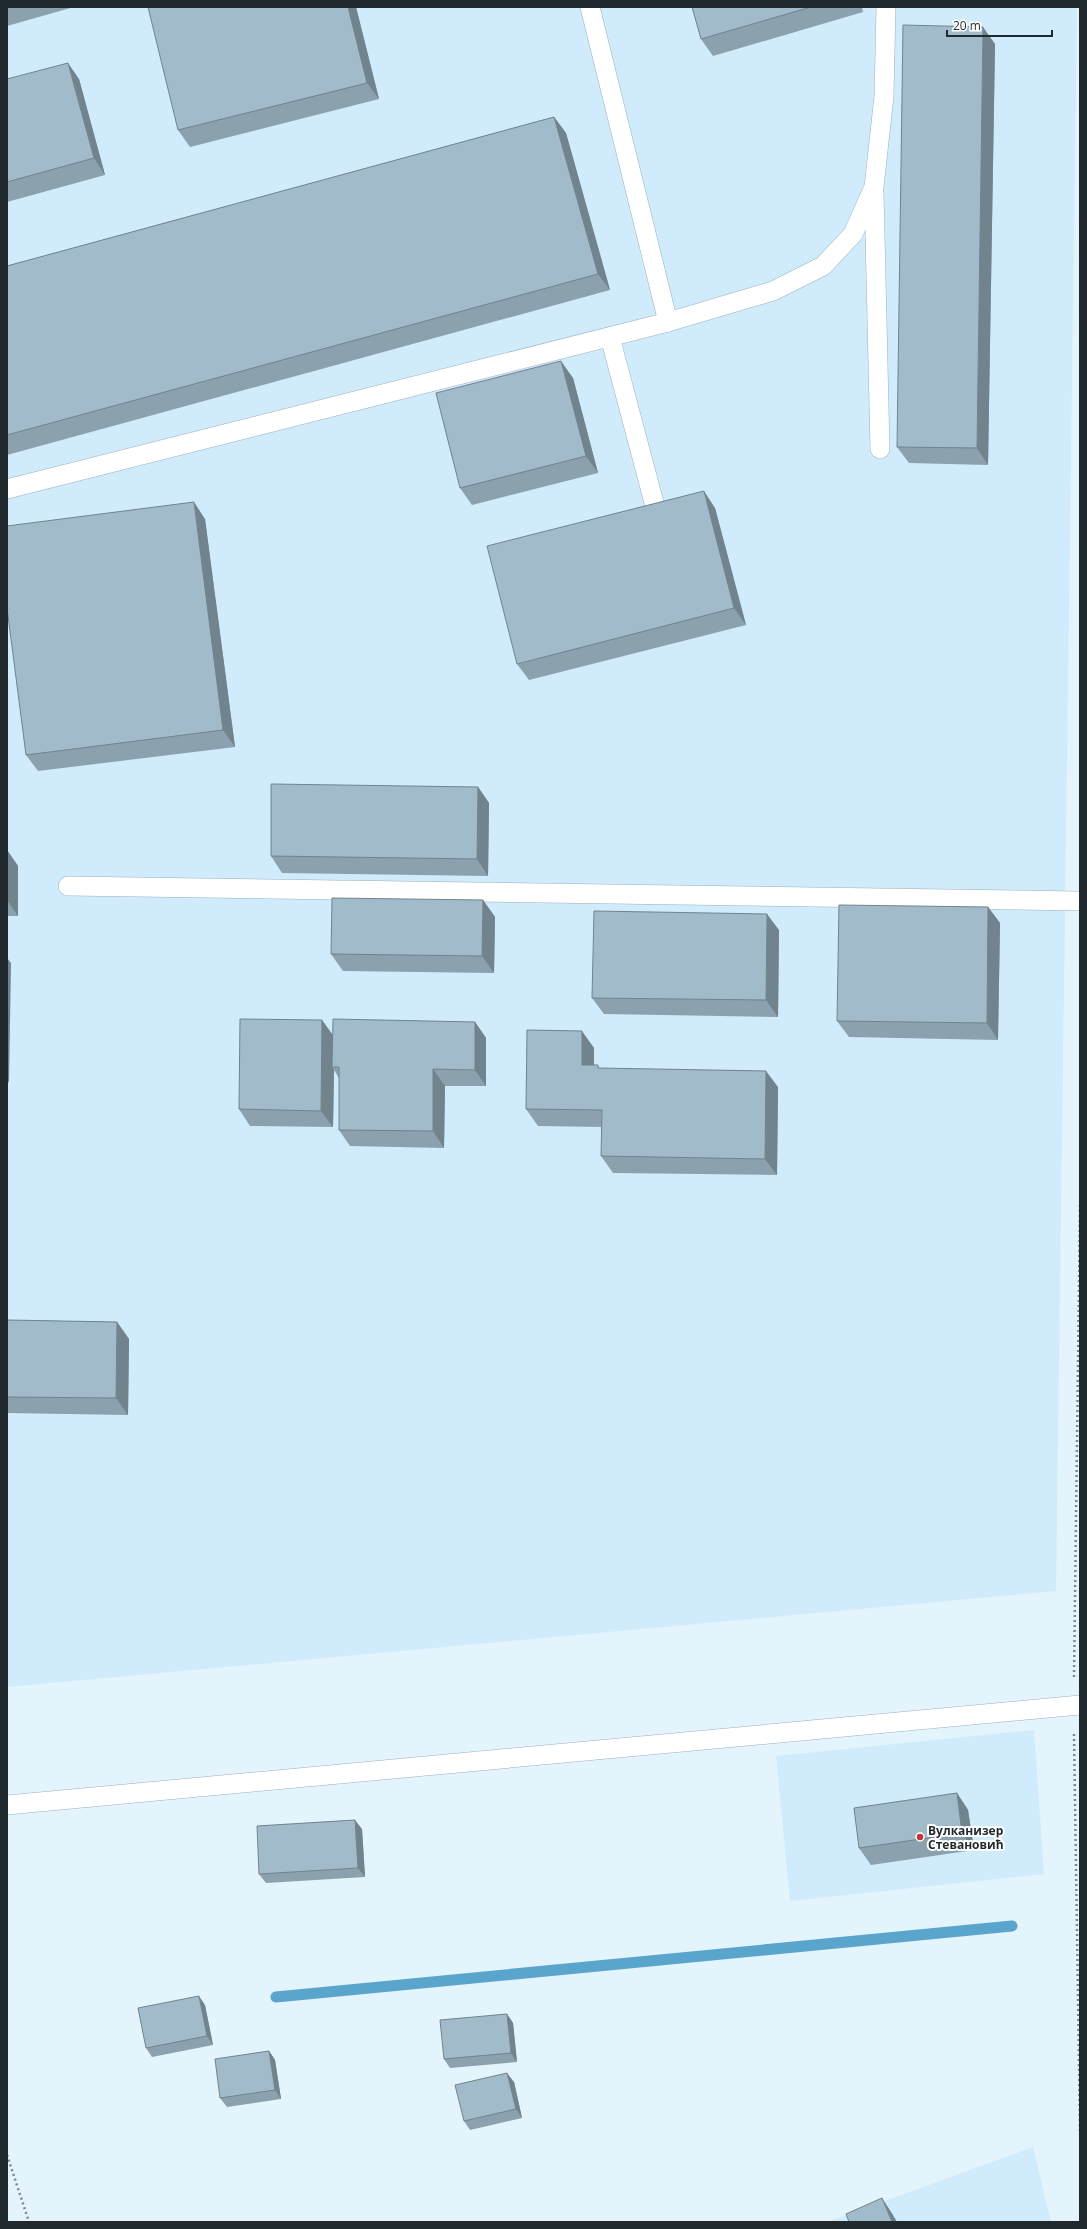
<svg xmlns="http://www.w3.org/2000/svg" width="1087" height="2229" font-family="'Open Sans',sans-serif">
	<rect width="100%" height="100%" fill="#e4f4fd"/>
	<g fill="#d0ebfb">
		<polygon points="7,7 1077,7 1056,1591 7,1687"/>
		<polygon points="1034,1730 1044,1874 790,1901 776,1756"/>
		<polygon points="1033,2147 1051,2222 827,2222"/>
	</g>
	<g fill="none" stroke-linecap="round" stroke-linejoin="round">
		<polyline stroke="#5aa5cb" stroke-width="11" points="276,1997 1012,1926"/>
		<defs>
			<g id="service">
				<polyline points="590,7 668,322"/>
				<polyline points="874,192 880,449"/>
				<polyline points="610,337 657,514"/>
				<polyline points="7,489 668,322 773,291 823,266 853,234 874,187 884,96 886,7"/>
				<polyline points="68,886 1080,901"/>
				<polyline points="7,1805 1080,1705"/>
			</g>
		</defs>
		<use href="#service" stroke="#99b1c0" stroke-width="20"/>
		<g stroke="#7a878e" stroke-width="2.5" stroke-dasharray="2 3" stroke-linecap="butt">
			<polyline points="1074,1677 1080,1205"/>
			<polyline points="1074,1734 1080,2131"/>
			<polyline points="7,2155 29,2222"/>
		</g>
		<use href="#service" stroke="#fff" stroke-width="19"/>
	</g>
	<g fill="#8ba1ae">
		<polygon points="7,7 74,7 7,26"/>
		<polygon points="356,7 379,99 190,147 178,130"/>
		<polygon points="692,7 862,7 863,12 713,56 701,39"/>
		<polygon points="995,44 988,465 909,463 897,447"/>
		<polygon points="7,79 79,79 105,175 7,202"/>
		<polygon points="554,117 566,133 610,290 7,455 7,266"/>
		<polygon points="573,378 598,473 472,505 460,488"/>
		<polygon points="715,508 746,625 529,680 517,664"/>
		<polygon points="205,519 235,747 38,771 26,755"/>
		<polygon points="478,787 489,803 488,876 282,873 271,856"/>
		<polygon points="7,850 18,866 18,916 7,916"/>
		<polygon points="483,900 495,917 494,973 343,971 331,954"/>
		<polygon points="988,907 1000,923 998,1040 849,1037 837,1021"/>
		<polygon points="779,930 778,1017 604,1014 592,998"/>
		<polygon points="322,1020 332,1034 475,1022 486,1038 486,1086 445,1086 444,1148 350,1146 339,1130 339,1078 334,1070 333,1127 250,1126 239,1109"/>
		<polygon points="594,1048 594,1065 600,1068 778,1087 777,1175 613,1173 601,1156 602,1127 538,1126 526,1109"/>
		<polygon points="7,1320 117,1322 129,1339 128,1415 7,1413"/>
		<polygon points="957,1793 968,1810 974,1850 871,1865 859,1848"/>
		<polygon points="362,1829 365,1877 266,1883 259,1874"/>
		<polygon points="205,2005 213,2045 152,2057 146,2048"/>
		<polygon points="507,2014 513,2023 517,2062 450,2068 444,2059"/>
		<polygon points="269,2051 275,2060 281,2099 227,2107 220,2098"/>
		<polygon points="514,2082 522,2118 470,2130 464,2121"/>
	</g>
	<g fill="#71838d">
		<polygon points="348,7 356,7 379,99 367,83"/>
		<polygon points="983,27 995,44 988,465 977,448"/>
		<polygon points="68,63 79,79 105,175 94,158"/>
		<polygon points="554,117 566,133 610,290 598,274"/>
		<polygon points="561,361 573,378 598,473 586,456"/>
		<polygon points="704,491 715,508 746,625 734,608"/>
		<polygon points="194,502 205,519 235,747 223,730"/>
		<polygon points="478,787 489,803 488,876 477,859"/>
		<polygon points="7,850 18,866 18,916 7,900"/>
		<polygon points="483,900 495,917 494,973 482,956"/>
		<polygon points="988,907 1000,923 998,1040 987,1023"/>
		<polygon points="767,914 779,930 778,1017 766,1000"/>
		<polygon points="7,958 11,963 9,1083 7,1079"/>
		<polygon points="322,1020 334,1037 332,1067 334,1070 333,1127 321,1111"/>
		<polygon points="475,1022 486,1038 486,1086 475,1070"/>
		<polygon points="582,1031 594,1048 594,1081 582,1065"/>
		<polygon points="433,1069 445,1086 444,1148 433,1131"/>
		<polygon points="766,1071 778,1087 777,1175 765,1159"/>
		<polygon points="117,1322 129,1339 128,1415 116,1398"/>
		<polygon points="957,1793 968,1810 974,1850 962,1833"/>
		<polygon points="355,1820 362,1829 365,1877 358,1868"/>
		<polygon points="199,1996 205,2005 213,2045 207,2036"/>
		<polygon points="507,2014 513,2023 517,2062 511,2053"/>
		<polygon points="269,2051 275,2060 281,2099 275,2090"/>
		<polygon points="507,2073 514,2082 522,2118 516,2109"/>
		<polygon points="882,2198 893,2215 897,2222 892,2222"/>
	</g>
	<g fill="#a2bbca" stroke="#71838d">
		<polygon points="148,7 348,7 367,83 178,130"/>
		<polygon points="692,7 811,7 701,39"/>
		<polygon points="903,25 983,27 977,448 897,447"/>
		<polygon points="68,63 94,158 7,182 7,79"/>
		<polygon points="554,117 598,274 7,435 7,266"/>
		<polygon points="561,361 586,456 460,488 436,393"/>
		<polygon points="704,491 734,608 517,664 487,546"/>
		<polygon points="194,502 223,730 26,755 7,608 7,526"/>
		<polygon points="271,784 478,787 477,859 271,856"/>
		<polygon points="332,898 483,900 482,956 331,954"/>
		<polygon points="839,905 988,907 987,1023 837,1021"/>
		<polygon points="594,911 767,914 766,1000 592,998"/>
		<polygon points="240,1019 322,1020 321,1111 239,1109"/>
		<polygon points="333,1019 475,1022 475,1070 433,1069 433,1131 339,1130 339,1067 332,1067"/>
		<polygon points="527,1030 582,1031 582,1065 598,1065 598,1068 766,1071 765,1159 601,1156 602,1110 526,1109"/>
		<polygon points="7,1320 117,1322 116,1398 7,1397"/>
		<polygon points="957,1793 962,1833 859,1848 854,1808"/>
		<polygon points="355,1820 358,1868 259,1874 257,1826"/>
		<polygon points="199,1996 207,2036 146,2048 138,2008"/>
		<polygon points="507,2014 511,2053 444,2059 440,2020"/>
		<polygon points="269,2051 275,2090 220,2098 215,2059"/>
		<polygon points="507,2073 516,2109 464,2121 455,2085"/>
		<polygon points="882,2198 892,2222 849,2222 846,2214"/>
	</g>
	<circle fill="#c3343b" stroke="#fff" stroke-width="1.5" cx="920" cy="1837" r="4"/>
	<g text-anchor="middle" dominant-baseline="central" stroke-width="4" stroke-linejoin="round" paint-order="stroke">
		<g font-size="12" font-weight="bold" fill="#1f292e" stroke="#fff" text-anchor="start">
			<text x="928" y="1830">Вулканизер<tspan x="928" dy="14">Стевановић</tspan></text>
		</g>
	</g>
	<rect width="1087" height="2229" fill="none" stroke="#1f292e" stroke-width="16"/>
	<path d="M947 30v6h105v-6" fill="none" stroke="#1f292e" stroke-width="2"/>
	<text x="953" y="30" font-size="12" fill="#1f292e" stroke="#ffffff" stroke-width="3" paint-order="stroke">20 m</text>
</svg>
